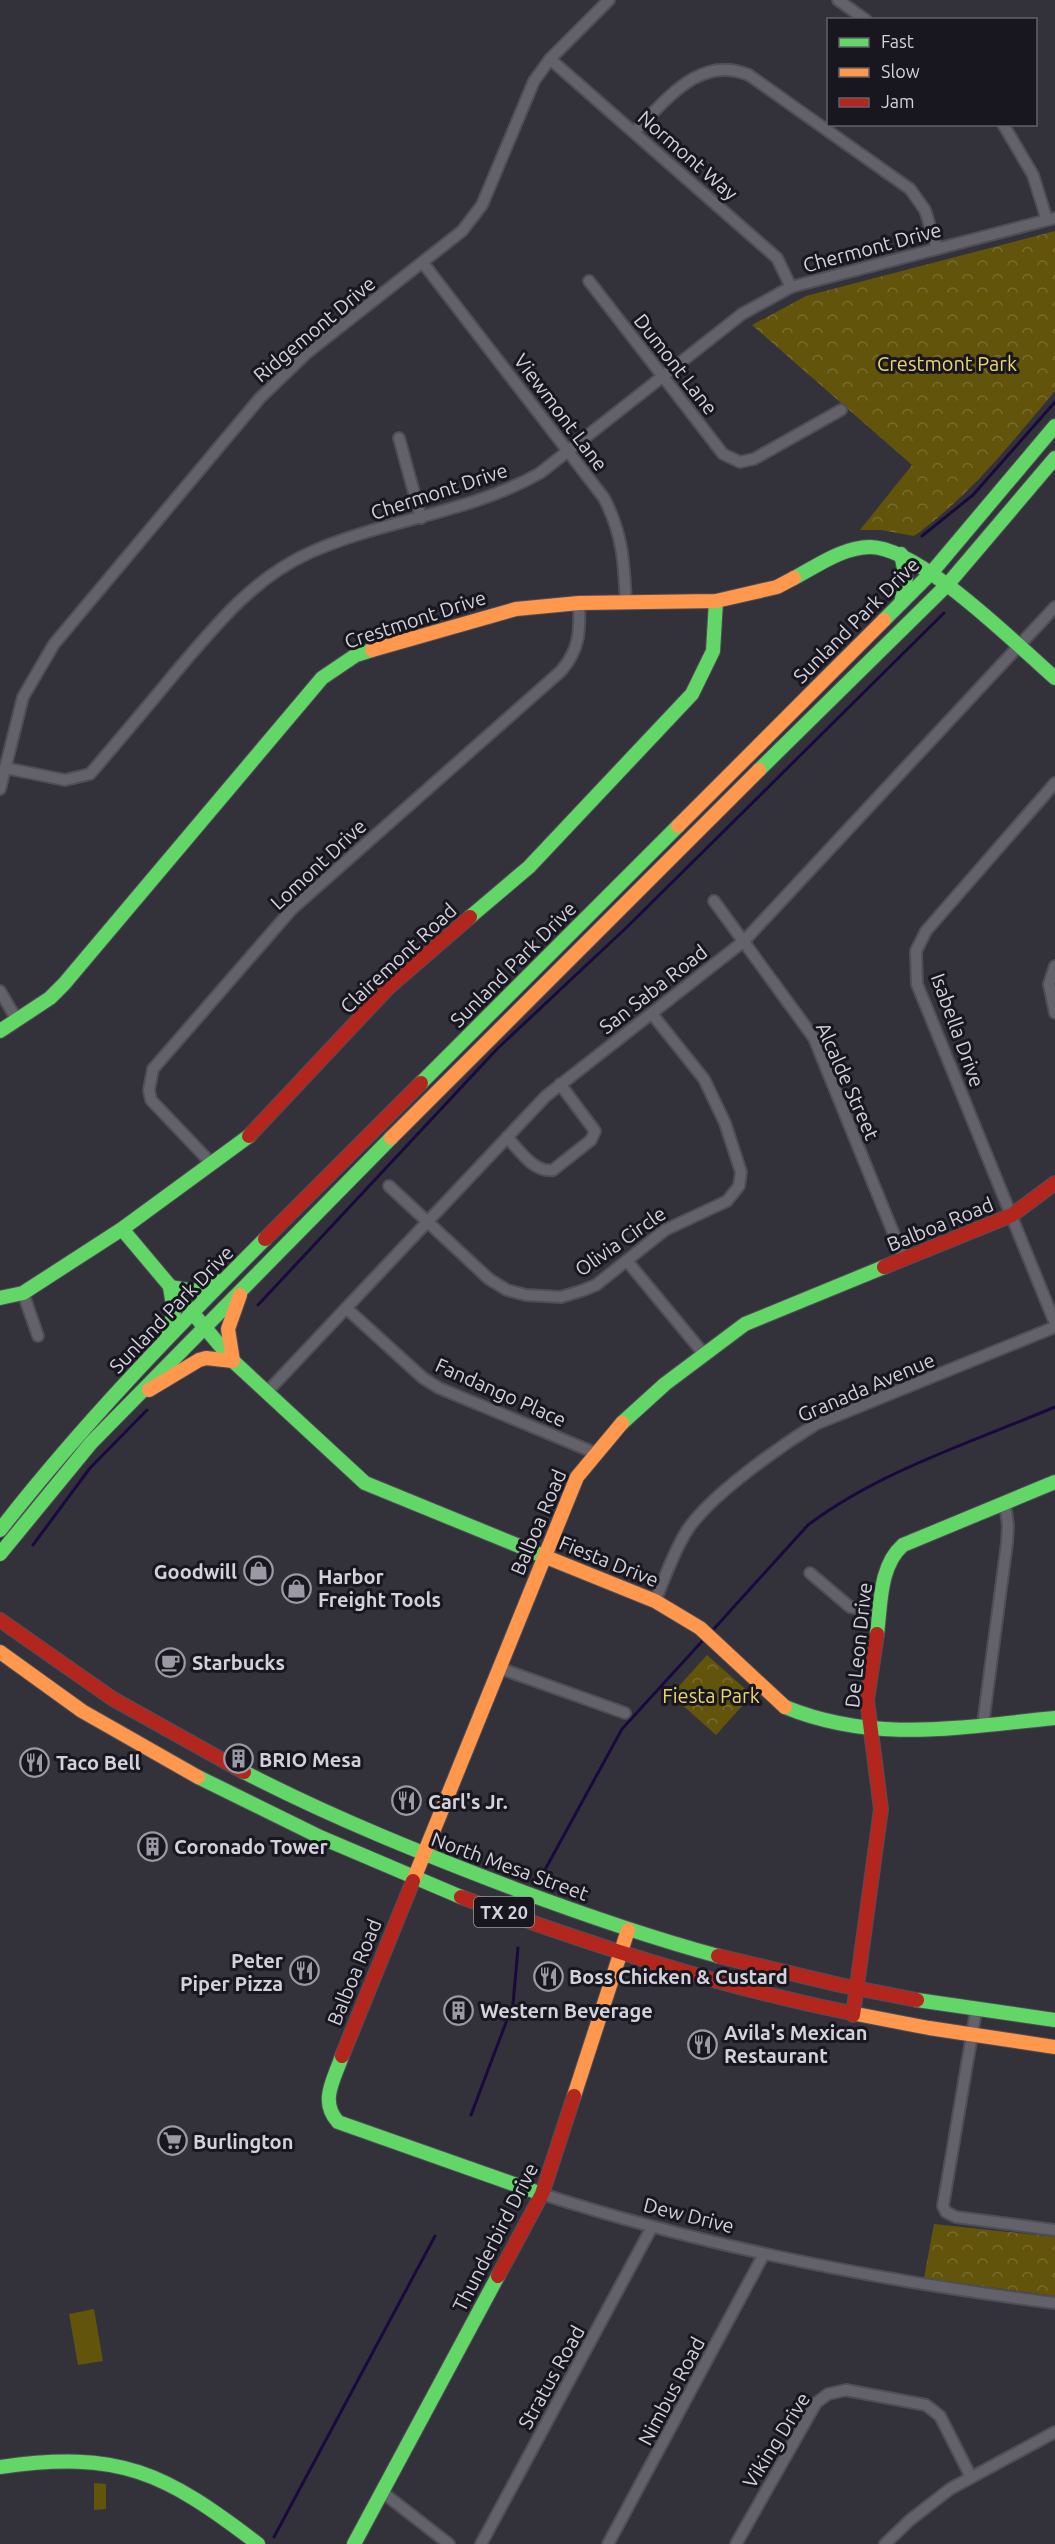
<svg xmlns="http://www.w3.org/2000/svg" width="1055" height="2544" font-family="Ubuntu,sans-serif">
	<defs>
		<pattern id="park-crowns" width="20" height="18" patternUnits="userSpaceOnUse" patternTransform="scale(1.5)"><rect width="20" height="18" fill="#62540b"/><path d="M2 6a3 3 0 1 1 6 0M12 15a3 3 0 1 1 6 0" fill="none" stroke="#786c2e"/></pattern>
	</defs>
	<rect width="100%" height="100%" fill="#33323b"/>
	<g fill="#62540b">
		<polygon points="94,2309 103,2361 78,2365 69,2314"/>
		<polygon points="94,2483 106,2484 106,2509 94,2510"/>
	</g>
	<g fill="url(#park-crowns)">
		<path d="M1055 231V391C1011 443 970 496 914 536L881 530H860L912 465 752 325 806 296Z"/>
		<polygon points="707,1655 752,1695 716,1735 671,1695"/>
		<polygon points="934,2224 1055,2237 1055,2296 924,2278"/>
	</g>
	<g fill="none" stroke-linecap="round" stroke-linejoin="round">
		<g stroke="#1a0a3b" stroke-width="3">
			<polyline points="922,536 973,495 1055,402"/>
			<polyline points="258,1305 498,1048 627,927 944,613"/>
			<polyline points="33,1545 90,1468 147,1410"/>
			<path d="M712 1631 808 1525C880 1471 972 1442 1055 1407"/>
			<polyline points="541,1877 622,1729 705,1638"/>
			<polyline points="471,2115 513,2004 518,1948"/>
			<polyline points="274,2537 435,2236"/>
		</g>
		<defs>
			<g id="street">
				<polyline points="838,0 866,20"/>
				<polyline points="550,59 777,258 791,287"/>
				<polyline points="1003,124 1033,175 1047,220"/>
				<path d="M634 132C666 101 699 54 749 75L910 189 925 210 937 249"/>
				<path d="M423 263 604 498C623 535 624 562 626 603"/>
				<polyline points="589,281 723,454 740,462 754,459 841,410"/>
				<polyline points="399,438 421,518"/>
				<path d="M5 768 65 780 90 774C119 740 147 707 175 673 215 626 252 579 309 553 384 519 468 514 540 473L742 314 791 287 1055 218"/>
				<polyline points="1055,783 926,931 916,951 917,984 1055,1323"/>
				<polyline points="0,789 23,697 54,644 260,398 308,352 462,231 482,205 534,81 550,59 609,0"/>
				<polyline points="714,901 814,1038 904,1259"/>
				<polyline points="1055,966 1049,984 1055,1013"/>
				<polyline points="0,991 17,1020"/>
				<path d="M507 1137C519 1150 534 1173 553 1170L591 1140 595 1131 560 1084"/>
				<path d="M212 1164 151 1100 149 1090 153 1069 292 909 561 671C580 649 580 631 579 603"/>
				<polyline points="389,1186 489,1279 507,1290 526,1295 561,1297 581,1291 596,1285 665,1230 727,1201 739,1186 741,1172 725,1123 704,1079 652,1014"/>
				<polyline points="627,1261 704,1354"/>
				<polyline points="23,1293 38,1336"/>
				<polyline points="346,1308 423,1378 439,1388 593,1452"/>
				<polyline points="267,1392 546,1096 744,941 1055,607"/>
				<polyline points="810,1573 850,1607 879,1612"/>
				<path d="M655 1601C665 1578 674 1550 688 1529 712 1494 779 1447 816 1424L1055 1327"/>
				<polyline points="499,1668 625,1713"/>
				<polyline points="983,1724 1007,1543 1008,1526 1005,1503"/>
				<polyline points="976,2011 943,2206 946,2212 956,2217 1055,2230"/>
				<path d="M542 2194C709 2248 881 2281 1055 2303"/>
				<polyline points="382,2492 449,2544"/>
				<polyline points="481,2544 652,2227"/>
				<polyline points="608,2544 764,2254"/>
				<polyline points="736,2544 816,2403 828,2394 846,2390 926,2405 940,2416 971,2477"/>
				<polyline points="885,2544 910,2520 950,2489 1055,2432"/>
			</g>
			<g id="fast">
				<polyline points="901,554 906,578 901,603"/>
				<path d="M794 578C817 566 843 547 870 547 919 547 1016 644 1055 678"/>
				<polyline points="884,620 932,572 1055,426"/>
				<polyline points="759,770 948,584 1055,458"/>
				<polyline points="470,917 529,867 692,694 713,651 716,601"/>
				<polyline points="0,1031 50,998 64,984 322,678 356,655 372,650"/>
				<polyline points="421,1083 678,826"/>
				<polyline points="122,1229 233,1361 365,1483 546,1557"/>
				<polyline points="0,1298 23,1293 122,1229 249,1136"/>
				<polyline points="167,1337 174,1312 170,1287 194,1291 221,1281"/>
				<polyline points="622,1423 665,1384 745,1324 884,1267"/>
				<path d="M0 1530C81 1426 172 1332 265 1239"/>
				<polyline points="0,1554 91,1443 391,1138"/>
				<path d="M877 1634C881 1604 879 1566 903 1545L1055 1482"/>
				<path d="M785 1707C875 1744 961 1727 1055 1718"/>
				<path d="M244 1772C331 1817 423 1854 515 1889 582 1914 648 1937 718 1956"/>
				<polyline points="198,1777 320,1837 461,1897"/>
				<polyline points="917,2000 1055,2020"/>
				<path d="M342 2056C334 2080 319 2101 338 2122L542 2194"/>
				<path d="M0 2467C120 2450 164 2472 258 2544"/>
				<polyline points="354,2544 498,2276"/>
			</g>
			<g id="slow">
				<polyline points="372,650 516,609 579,603 716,601 777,587 794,578"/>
				<polyline points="678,826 884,620"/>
				<polyline points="391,1138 759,770"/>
				<polyline points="149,1390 199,1360 206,1358 233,1361 228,1329 240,1295"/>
				<polyline points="546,1557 655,1601 700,1628 785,1707"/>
				<polyline points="0,1652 82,1711 198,1777"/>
				<polyline points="413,1881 577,1477 622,1423"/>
				<polyline points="851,2013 929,2028 1055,2047"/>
				<polyline points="574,2096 628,1930"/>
			</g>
			<g id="jam">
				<polyline points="249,1136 388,988 470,917"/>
				<polyline points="265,1239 421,1083"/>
				<polyline points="884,1267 1012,1215 1055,1183"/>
				<polyline points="0,1620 113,1699 244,1772"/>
				<path d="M461 1897C588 1944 717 1986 851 2013"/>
				<polyline points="718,1956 840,1985 917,2000"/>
				<polyline points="853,2015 881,1809 867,1700 877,1634"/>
				<polyline points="342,2056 413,1881"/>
				<polyline points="498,2276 542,2194 574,2096"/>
			</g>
		</defs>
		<use href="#street" stroke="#4f4e57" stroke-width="14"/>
		<use href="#fast" stroke="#4f4e57" stroke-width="16"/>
		<use href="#slow" stroke="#4f4e57" stroke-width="16"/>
		<use href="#jam" stroke="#4f4e57" stroke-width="16"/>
		<use href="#street" stroke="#63626a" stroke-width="10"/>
		<use href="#fast" stroke="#63d668" stroke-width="14"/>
		<use href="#slow" stroke="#ff974d" stroke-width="14"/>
		<use href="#jam" stroke="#b3261e" stroke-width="14"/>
	</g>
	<defs>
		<symbol id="shop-ring" viewBox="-11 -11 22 22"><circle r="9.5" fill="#18171f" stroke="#9a99a4" stroke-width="1.5"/><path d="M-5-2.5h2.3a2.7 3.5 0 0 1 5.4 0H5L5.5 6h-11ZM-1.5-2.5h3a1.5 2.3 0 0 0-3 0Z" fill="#9a99a4"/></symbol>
		<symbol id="cafe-ring" viewBox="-11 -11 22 22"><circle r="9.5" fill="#18171f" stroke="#9a99a4" stroke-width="1.5"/><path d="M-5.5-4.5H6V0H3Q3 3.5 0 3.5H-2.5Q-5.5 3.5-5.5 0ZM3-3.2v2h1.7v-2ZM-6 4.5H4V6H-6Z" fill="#9a99a4"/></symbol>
		<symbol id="building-ring" viewBox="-11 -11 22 22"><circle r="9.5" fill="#18171f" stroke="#9a99a4" stroke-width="1.5"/><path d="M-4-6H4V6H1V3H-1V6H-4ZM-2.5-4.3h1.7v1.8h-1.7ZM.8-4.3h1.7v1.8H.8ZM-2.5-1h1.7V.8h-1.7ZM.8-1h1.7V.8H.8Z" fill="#9a99a4"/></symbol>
		<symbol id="restaurant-ring" viewBox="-11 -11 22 22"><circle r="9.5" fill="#18171f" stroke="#9a99a4" stroke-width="1.5"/><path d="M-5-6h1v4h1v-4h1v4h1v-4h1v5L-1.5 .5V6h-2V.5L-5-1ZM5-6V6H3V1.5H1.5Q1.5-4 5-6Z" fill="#9a99a4"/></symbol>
		<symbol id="supermarket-ring" viewBox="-11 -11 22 22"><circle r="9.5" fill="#18171f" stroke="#9a99a4" stroke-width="1.5"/><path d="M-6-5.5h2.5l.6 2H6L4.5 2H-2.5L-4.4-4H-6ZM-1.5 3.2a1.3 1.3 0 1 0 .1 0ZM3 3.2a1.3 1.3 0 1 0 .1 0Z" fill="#9a99a4"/></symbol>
	</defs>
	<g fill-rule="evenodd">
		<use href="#shop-ring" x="242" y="1554" width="33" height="33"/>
		<use href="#shop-ring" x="280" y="1572" width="33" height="33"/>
		<use href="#cafe-ring" x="154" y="1646" width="33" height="33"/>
		<use href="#building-ring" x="222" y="1742" width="33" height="33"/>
		<use href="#restaurant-ring" x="18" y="1746" width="33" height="33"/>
		<use href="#restaurant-ring" x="390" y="1784" width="33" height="33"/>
		<use href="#building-ring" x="136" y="1830" width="33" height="33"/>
		<use href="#restaurant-ring" x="288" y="1954" width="33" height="33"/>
		<use href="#restaurant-ring" x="532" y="1960" width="33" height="33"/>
		<use href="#building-ring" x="442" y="1994" width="33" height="33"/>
		<use href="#restaurant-ring" x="686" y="2028" width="33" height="33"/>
		<use href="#supermarket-ring" x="156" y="2124" width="33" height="33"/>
	</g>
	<g text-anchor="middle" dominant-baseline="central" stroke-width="6" stroke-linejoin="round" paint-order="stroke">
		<rect fill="#18171f" stroke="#9a99a3" stroke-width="1.5" x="474" y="1897" width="60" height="30" rx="4.5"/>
		<g font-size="18" font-weight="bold" fill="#d2d1dc">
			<text x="504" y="1912">TX 20</text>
		</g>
		<g font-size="20" fill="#d2d1dc" stroke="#18171f">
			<text transform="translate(688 155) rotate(41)">Normont Way</text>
			<text transform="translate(872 247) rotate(-15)">Chermont Drive</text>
			<text transform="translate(314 329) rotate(-40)">Ridgemont Drive</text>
			<text transform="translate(676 364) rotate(52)">Dumont Lane</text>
			<text transform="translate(561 412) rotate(53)">Viewmont Lane</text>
			<text transform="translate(439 491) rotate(-18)">Chermont Drive</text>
			<text transform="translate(415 619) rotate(-18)">Crestmont Drive</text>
			<text transform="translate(856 620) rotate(-45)">Sunland Park Drive</text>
			<text transform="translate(318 864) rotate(-43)">Lomont Drive</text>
			<text transform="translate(398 958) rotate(-43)">Clairemont Road</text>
			<text transform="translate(513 964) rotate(-45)">Sunland Park Drive</text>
			<text transform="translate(653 989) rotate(-38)">San Saba Road</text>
			<text transform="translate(958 1030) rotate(70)">Isabella Drive</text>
			<text transform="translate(848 1081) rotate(66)">Alcalde Street</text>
			<text transform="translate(940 1224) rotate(-22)">Balboa Road</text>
			<text transform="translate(620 1241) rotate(-35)">Olivia Circle</text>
			<text transform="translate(171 1309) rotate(-46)">Sunland Park Drive</text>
			<text transform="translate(866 1387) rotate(-23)">Granada Avenue</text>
			<text transform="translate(501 1392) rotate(24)">Fandango Place</text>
			<text transform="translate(538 1522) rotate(-67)">Balboa Road</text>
			<text transform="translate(609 1561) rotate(22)">Fiesta Drive</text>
			<text transform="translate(858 1645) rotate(-84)">De Leon Drive</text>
			<text transform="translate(510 1866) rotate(20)">North Mesa Street</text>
			<text transform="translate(354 1972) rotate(-68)">Balboa Road</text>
			<text transform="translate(689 2215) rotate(14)">Dew Drive</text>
			<text transform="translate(495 2237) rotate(-63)">Thunderbird Drive</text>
			<text transform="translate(551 2377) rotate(-61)">Stratus Road</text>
			<text transform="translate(671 2391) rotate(-62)">Nimbus Road</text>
			<text transform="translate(776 2440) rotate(-58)">Viking Drive</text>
		</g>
		<g font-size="20" fill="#ecd56f" stroke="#18171f">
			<text x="947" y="363">Crestmont Park</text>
			<text x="711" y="1695">Fiesta Park</text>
		</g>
		<g font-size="20" font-weight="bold" fill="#d2d1dc" stroke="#18171f" text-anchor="start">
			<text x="237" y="1571" text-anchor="end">Goodwill</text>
			<text x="318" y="1576">Harbor<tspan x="318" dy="23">Freight Tools</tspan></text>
			<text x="192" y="1662">Starbucks</text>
			<text x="259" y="1759">BRIO Mesa</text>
			<text x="56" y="1762">Taco Bell</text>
			<text x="428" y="1801">Carl's Jr.</text>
			<text x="174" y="1846">Coronado Tower</text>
			<text x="283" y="1960" text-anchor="end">Peter<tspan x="283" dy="23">Piper Pizza</tspan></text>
			<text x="569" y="1976">Boss Chicken &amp; Custard</text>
			<text x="480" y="2010">Western Beverage</text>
			<text x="724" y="2032">Avila's Mexican<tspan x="724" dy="23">Restaurant</tspan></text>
			<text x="193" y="2141">Burlington</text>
		</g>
	</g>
	<rect x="827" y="18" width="210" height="108" fill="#18171f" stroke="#62616b" stroke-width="1.5"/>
	<rect x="839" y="38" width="30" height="9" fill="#63d668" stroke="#62616b" stroke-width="1.5"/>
	<text x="881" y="48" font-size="18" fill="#d2d1dc">Fast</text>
	<rect x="839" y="68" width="30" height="9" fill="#ff974d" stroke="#62616b" stroke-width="1.5"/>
	<text x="881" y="78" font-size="18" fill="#d2d1dc">Slow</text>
	<rect x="839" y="98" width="30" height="9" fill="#b3261e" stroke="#62616b" stroke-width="1.5"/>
	<text x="881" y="108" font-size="18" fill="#d2d1dc">Jam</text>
</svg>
